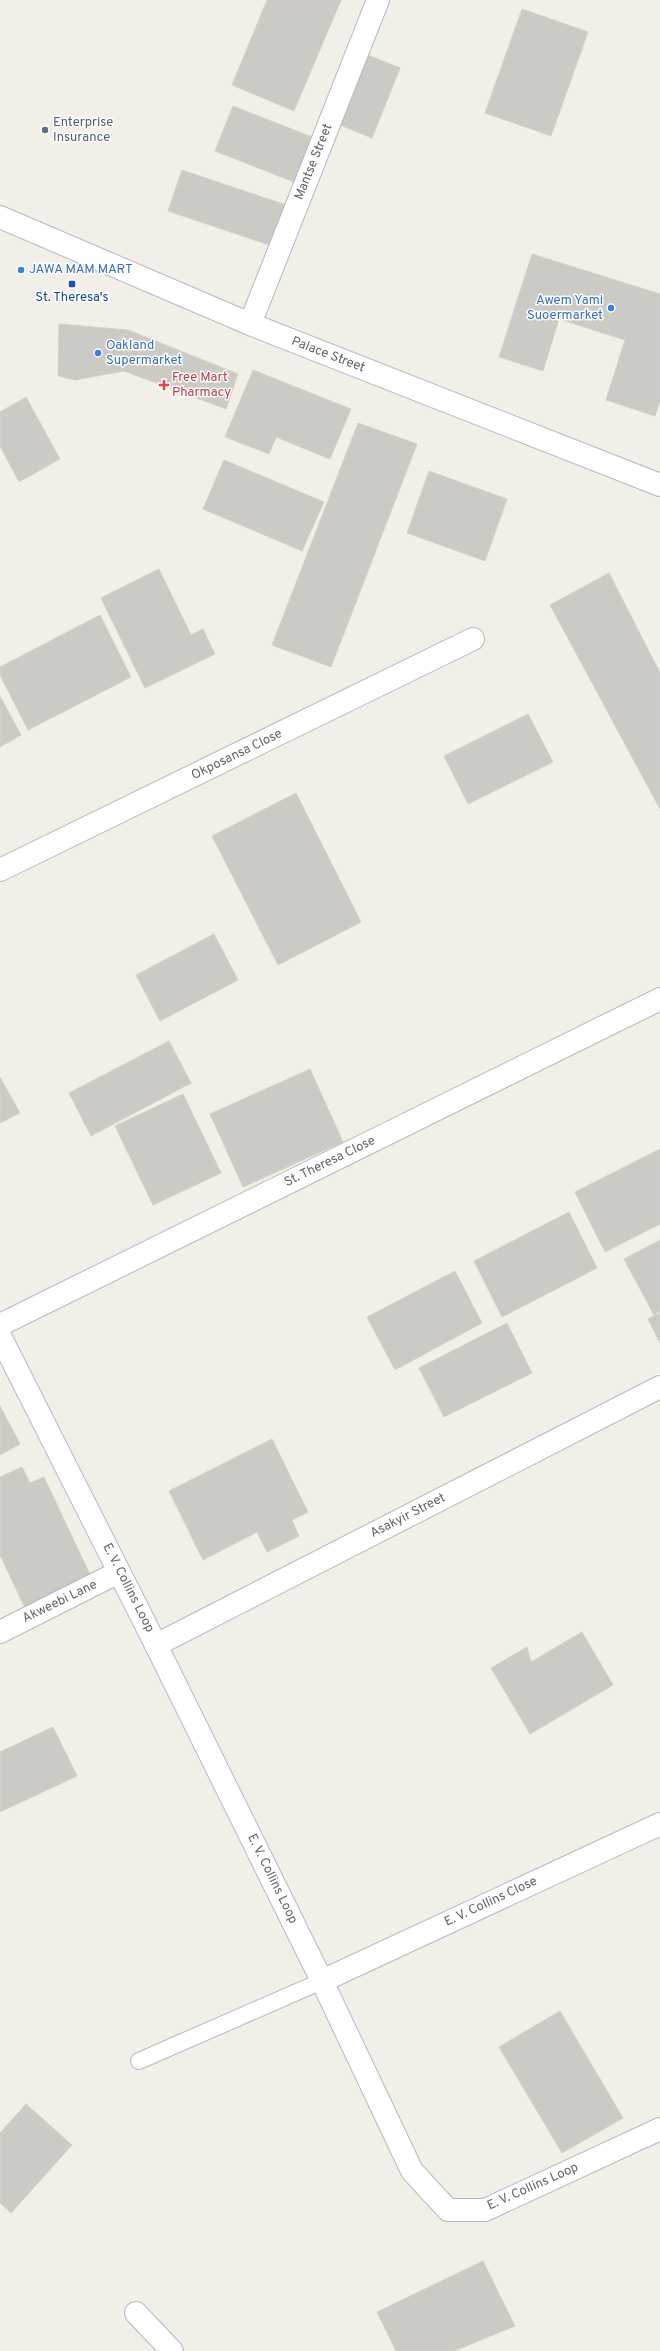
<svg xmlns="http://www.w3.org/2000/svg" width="660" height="2351" font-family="Overpass,sans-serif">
	<rect width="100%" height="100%" fill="#f1efe8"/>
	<g fill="#cccac5" stroke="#d6d1c6">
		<polygon points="267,0 341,0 294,111 232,85"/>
		<polygon points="522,9 588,32 551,136 485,113"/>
		<polygon points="363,53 400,68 372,138 335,123"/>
		<polygon points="233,106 322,141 304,186 215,151"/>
		<polygon points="182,170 292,207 278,248 168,211"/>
		<polygon points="532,254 660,294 660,401 655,416 606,400 625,340 559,319 543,371 499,357"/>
		<polygon points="59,324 128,330 238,374 226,409 124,371 75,380 58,376"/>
		<polygon points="253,370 351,409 330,459 276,437 269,454 225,437"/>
		<polygon points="26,397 60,459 19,482 0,446 0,412"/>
		<polygon points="358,423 417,444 331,667 272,645"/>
		<polygon points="224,460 324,502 302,551 203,509"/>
		<polygon points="429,471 507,499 485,561 407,533"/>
		<polygon points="159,569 191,635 203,629 215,654 145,688 101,598"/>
		<polygon points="609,573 660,673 660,809 550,605"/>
		<polygon points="100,615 131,677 28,730 0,675 0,667"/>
		<polygon points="0,696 21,735 0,747"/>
		<polygon points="528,714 553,762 468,804 444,756"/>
		<polygon points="296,793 361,922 278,965 212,836"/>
		<polygon points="214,934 238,980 160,1021 136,975"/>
		<polygon points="169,1041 191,1083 91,1136 69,1093"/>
		<polygon points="310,1069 343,1142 243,1187 210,1114"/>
		<polygon points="0,1077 20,1113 0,1123"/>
		<polygon points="183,1094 221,1173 153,1205 115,1126"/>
		<polygon points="660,1149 660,1224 605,1252 575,1192"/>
		<polygon points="569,1212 597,1268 502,1317 474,1261"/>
		<polygon points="660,1240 660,1311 654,1315 624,1259"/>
		<polygon points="455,1271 482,1323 395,1370 367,1317"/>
		<polygon points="660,1313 660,1343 648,1319"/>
		<polygon points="507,1323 532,1373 444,1417 419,1368"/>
		<polygon points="0,1406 20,1444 0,1455"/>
		<polygon points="272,1439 308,1512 292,1520 299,1536 267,1552 257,1532 203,1560 169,1491"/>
		<polygon points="22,1467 30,1483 44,1477 93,1581 27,1612 0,1555 0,1477"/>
		<polygon points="582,1632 613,1685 530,1734 491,1668 527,1647 531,1662"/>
		<polygon points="53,1727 77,1776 0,1812 0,1752"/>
		<polygon points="560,2011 623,2118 562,2153 499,2047"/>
		<polygon points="26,2104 72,2145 11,2213 0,2203 0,2133"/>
		<polygon points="483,2261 515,2326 454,2351 396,2351 377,2312"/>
	</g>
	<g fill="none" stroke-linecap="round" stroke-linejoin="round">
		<defs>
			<polyline id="service" points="139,2061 322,1981"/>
			<g id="minor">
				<polyline points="250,324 378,0"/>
				<polyline points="0,870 473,639"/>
				<polyline points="0,1325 660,999"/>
				<polyline points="0,1336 156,1645 322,1981 412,2171 448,2210 485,2210 660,2129"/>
				<polyline points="0,1632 119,1572"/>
				<polyline points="156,1645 660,1387"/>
				<polyline points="322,1981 660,1824"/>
				<polyline points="136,2313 172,2351"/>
			</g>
			<polyline id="tertiary" points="0,217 250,324 660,485"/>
		</defs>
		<use href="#service" stroke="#b5b8bc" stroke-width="18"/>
		<use href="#minor" stroke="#b5b8bc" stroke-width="24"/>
		<use href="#tertiary" stroke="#b5b8bc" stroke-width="24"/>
		<use href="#service" stroke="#fff" stroke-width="16"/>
		<use href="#minor" stroke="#fff" stroke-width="22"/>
		<use href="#tertiary" stroke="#fff" stroke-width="22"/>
	</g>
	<circle fill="#5c6f8a" stroke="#fff" stroke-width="1.5" cx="45" cy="130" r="4"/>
	<g fill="#3f7fe0" stroke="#fff" stroke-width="1.5">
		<circle cx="21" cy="270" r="4"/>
		<circle cx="611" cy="308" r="4"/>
		<circle cx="98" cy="353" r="4"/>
	</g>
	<rect fill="#1a4fb4" stroke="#fff" stroke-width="1.5" x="68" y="280" width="8" height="8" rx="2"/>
	<path fill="#e0444e" stroke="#fff" stroke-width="1.5" d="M162 379h4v4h4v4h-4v4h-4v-4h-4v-4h4z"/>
	<g text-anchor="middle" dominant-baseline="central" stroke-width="3" stroke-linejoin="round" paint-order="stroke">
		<g font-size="13" fill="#4e5e75" stroke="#fff" text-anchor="start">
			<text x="53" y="123">Enterprise<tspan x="53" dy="15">Insurance</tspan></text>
		</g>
		<g font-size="13" fill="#5f6368" stroke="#fff">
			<text transform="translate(314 162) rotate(-68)">Mantse Street</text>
			<text transform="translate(328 355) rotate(21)">Palace Street</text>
			<text transform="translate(237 755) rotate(-26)">Okposansa Close</text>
			<text transform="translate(330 1162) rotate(-26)">St. Theresa Close</text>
			<text transform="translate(408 1516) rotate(-27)">Asakyir Street</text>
			<text transform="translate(128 1588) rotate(63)">E. V. Collins Loop</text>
			<text transform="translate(60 1602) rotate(-26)">Akweebi Lane</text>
			<text transform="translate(272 1879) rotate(64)">E. V. Collins Loop</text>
			<text transform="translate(491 1902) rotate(-25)">E. V. Collins Close</text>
			<text transform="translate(533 2187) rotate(-24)">E. V. Collins Loop</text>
		</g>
		<g font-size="13" fill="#366cbe" stroke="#fff" text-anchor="start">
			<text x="29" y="270">JAWA MAM MART</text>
			<text x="603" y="301" text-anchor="end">Awem Yami<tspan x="603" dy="15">Suoermarket</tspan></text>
			<text x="106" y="346">Oakland<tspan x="106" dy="15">Supermarket</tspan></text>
		</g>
		<g font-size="13" fill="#164399" stroke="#fff">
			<text x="72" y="298">St. Theresa's</text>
		</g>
		<g font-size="13" fill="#be3a42" stroke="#fff" text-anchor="start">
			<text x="172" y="378">Free Mart<tspan x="172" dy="15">Pharmacy</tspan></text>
		</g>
	</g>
</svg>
